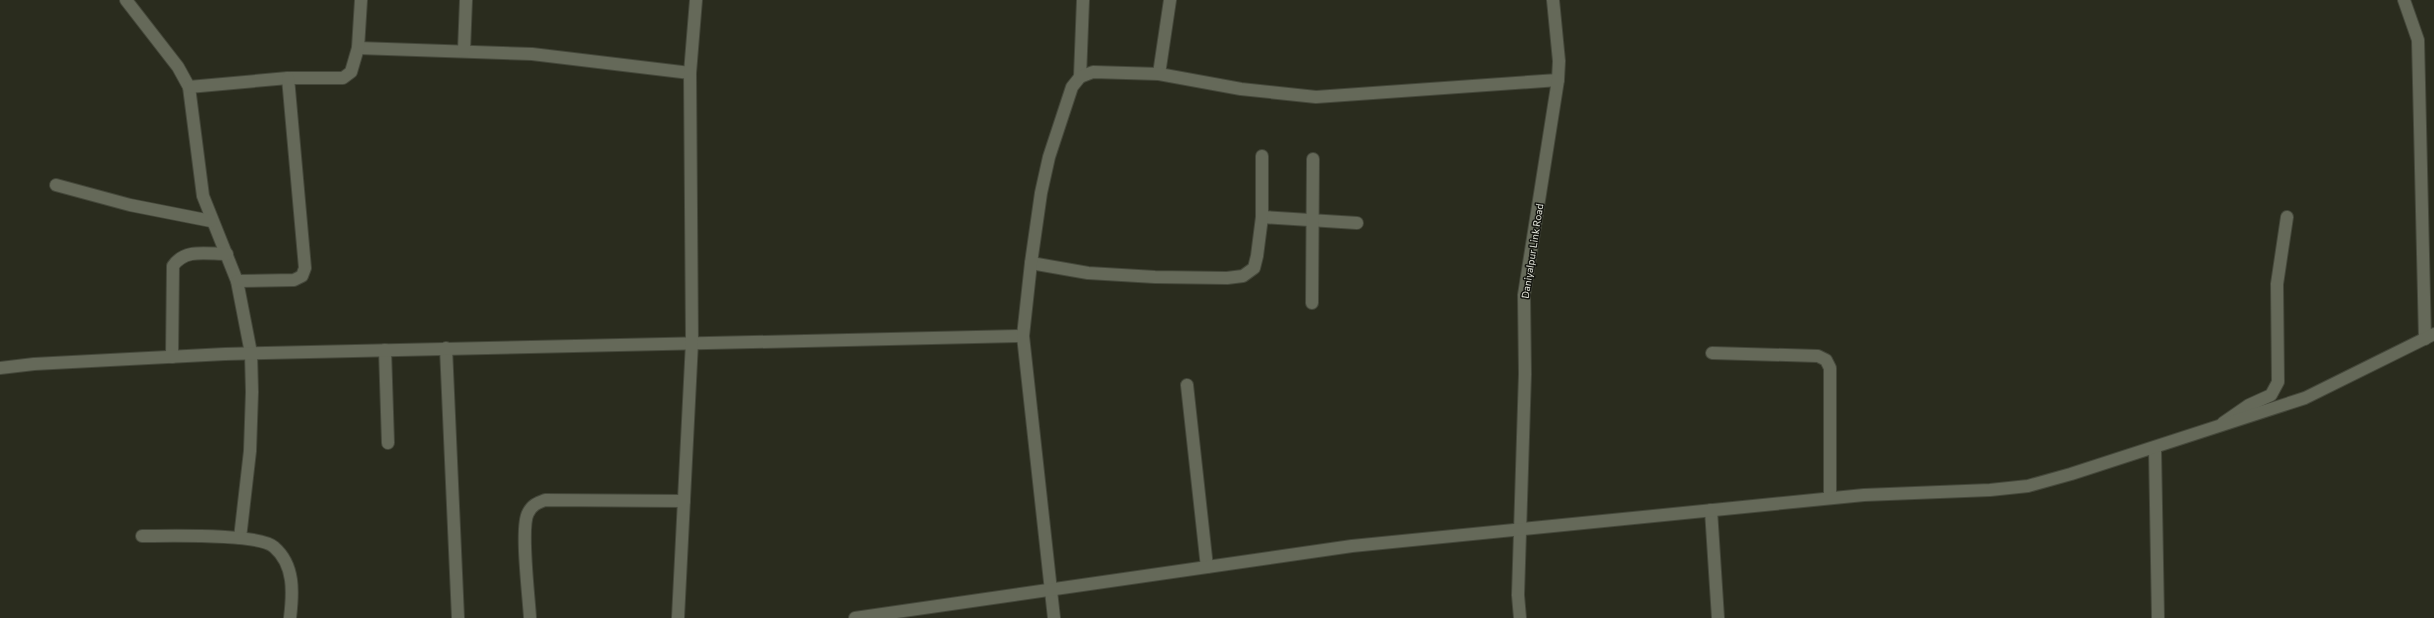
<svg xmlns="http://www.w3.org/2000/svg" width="2434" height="618" font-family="Commissioner,sans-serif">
	<rect width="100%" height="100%" fill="#2a2c1e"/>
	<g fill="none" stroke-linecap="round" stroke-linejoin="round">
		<defs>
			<g id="street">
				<polyline points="126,0 178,67 189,87 203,196 237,281 251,353 252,392 250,451 240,538"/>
				<polyline points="2404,0 2418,40 2425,339"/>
				<polyline points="358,48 532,54 690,73"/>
				<polyline points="464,51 466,0"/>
				<polyline points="1159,74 1170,0"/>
				<polyline points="1080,77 1083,0"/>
				<polyline points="189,87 288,78 343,78 351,72 358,48 361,0"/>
				<polyline points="56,185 130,205 211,221"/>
				<polyline points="1262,217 1357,223"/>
				<polyline points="1031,263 1088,273 1155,277 1227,278 1243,276 1254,268 1257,256 1262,217 1262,156"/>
				<polyline points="237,281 294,280 302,276 305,268 288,78"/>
				<polyline points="1312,303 1313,159"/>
				<polyline points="446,348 458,618"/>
				<polyline points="385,350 388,443"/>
				<polyline points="1712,353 1818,356 1826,360 1830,368 1830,498"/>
				<path d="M172 357 173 266C185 248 207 254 227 254"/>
				<polyline points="0,368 34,364 225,354 1023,336"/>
				<polyline points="1187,385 1207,567"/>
				<polyline points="2223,423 2249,405 2271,395 2278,382 2277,284 2287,217"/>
				<polyline points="2155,449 2158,618"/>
				<polyline points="1711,510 1718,618"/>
				<path d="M142 536C166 536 259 533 274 547 295 565 293 593 290 618"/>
				<path d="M530 618C529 597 520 528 528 513 532 505 537 503 545 500L684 501"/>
				<polyline points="678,618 692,342 690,73 696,0"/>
				<polyline points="1054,618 1023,336 1031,263 1041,193 1049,157 1072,87 1080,77 1093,72 1159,74 1241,89 1316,97 1558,80"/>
				<polyline points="1520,618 1518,595 1525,374 1524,295 1558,80 1559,61 1553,0"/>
			</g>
			<polyline id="secondary" points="855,618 1352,546 1864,495 1990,490 2028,486 2071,474 2305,398 2434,334"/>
		</defs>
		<use href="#street" stroke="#45483b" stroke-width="14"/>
		<use href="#secondary" stroke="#45483b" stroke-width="14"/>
		<use href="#street" stroke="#656959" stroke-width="12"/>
		<use href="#secondary" stroke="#656959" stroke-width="12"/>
	</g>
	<g text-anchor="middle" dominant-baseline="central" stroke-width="3" stroke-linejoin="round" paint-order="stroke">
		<g font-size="10" fill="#e6e8de" stroke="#13140e">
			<text transform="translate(1532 251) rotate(-81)">Daniyalpur Link Road</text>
		</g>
	</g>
</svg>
